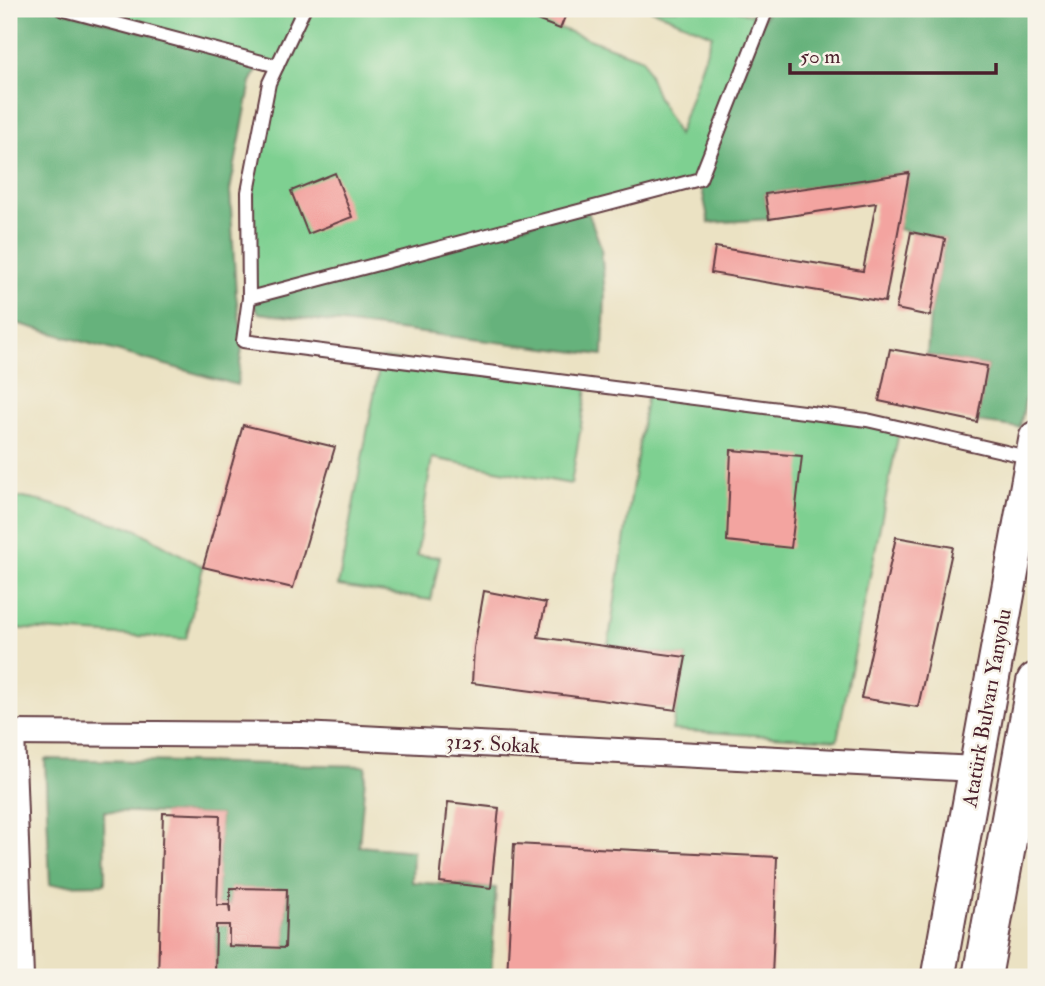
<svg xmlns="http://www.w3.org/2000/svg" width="1045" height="986" font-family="'IM FELL Double Pica',serif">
	<rect width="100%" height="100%" fill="#f7f3e8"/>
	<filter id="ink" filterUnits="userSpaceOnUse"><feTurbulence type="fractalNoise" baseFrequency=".0143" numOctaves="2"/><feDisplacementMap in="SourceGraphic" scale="14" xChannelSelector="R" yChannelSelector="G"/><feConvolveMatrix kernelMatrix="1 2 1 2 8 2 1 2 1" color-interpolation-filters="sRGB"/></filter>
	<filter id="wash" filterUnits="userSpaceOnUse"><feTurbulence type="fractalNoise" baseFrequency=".00686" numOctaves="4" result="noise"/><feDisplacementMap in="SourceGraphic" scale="28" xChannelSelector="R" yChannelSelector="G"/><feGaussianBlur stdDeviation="1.57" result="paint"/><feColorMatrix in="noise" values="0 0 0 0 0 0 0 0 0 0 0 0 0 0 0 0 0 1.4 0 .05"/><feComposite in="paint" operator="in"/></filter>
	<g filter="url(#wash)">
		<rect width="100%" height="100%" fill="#ebe2c3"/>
		<g fill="#7ed091" stroke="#64785e" stroke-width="2">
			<polygon points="61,9 508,9 643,59 658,98 678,135 712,35 650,9 735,9 750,15 753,9 767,9 700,179 249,298 248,192 277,66"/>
			<polygon points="381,358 588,384 571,484 432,458 417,555 440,557 431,600 338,586"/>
			<polygon points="647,392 900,427 837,740 672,730 686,657 608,646"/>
			<polygon points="17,497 40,501 135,529 203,567 186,639 9,628 9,595"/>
		</g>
		<g fill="#66b27b" stroke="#586853" stroke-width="2">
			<polygon points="9,9 57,9 260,65 251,82 230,190 236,295 243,341 237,385 9,321"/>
			<polygon points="768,9 1036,9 1036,344 1020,428 977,422 987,366 927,355 930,316 945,239 898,229 909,173 765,194 769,219 709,223 700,179"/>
			<polygon points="587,209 601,247 605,294 603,355 259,313 249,298"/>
			<polygon points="45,759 366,766 359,846 413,851 412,882 496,888 491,977 215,977 216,925 229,925 229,946 285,948 287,890 231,888 229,905 217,905 220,815 104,811 105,884 50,885"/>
		</g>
		<g id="blocks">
			<g fill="#f3a4a0">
				<polygon points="508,9 568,9 560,29"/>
				<polygon points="335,173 352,217 308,234 291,191"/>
				<polygon points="909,173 885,302 711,273 715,247 863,271 876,203 769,219 765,194"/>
				<polygon points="911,232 945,239 930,316 896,309"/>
				<polygon points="890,349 987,366 977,422 879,401"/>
				<polygon points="243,425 335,447 293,588 203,567"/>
				<polygon points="731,450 802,456 791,548 727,541"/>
				<polygon points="896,537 953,547 918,707 861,698"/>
				<polygon points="484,591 546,603 538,637 686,657 676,710 472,683 474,648"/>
				<polygon points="448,802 499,808 491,888 440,882"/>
				<polygon points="163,813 220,815 217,905 229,905 230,913 230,888 287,889 285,948 229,946 229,925 216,925 215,977 158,977"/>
				<polygon points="514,844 777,857 772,977 507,977"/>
			</g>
		</g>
	</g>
	<g filter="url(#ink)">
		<use href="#blocks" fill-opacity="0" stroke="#623c42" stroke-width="2"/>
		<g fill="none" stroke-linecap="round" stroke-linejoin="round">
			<defs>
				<g id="lane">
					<polyline points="61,9 277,66"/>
					<polyline points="767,9 700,179 249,298 243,341 867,420 1032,458"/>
					<polyline points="249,298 248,192 269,83 304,9"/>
				</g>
				<g id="street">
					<polyline points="9,733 302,735 976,769"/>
					<polyline points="12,733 21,977"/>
				</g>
				<polyline id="secondary" points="938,977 1036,438"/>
				<polyline id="highway" points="982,977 1036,682"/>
			</defs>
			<use href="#lane" stroke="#623c42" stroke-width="16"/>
			<use href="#street" stroke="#623c42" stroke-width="28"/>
			<use href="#secondary" stroke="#623c42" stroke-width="37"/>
			<use href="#highway" stroke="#623c42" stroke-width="42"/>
			<use href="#lane" stroke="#fff" stroke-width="12"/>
			<use href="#street" stroke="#fff" stroke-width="24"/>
			<use href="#secondary" stroke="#fff" stroke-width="33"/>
			<use href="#highway" stroke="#fff" stroke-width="38"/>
		</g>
	</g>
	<g text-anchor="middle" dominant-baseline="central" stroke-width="5" stroke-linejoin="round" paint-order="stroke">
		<g font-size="21" fill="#4a1f2b" stroke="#f7f3e8">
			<text transform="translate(987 708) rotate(-80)">Atatürk Bulvarı Yanyolu</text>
			<text transform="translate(493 744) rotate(3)">3125. Sokak</text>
		</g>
	</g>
	<rect width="1045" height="986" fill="none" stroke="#f7f3e8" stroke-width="35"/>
	<path d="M790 63v10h206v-10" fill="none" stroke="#4a1f2b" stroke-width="3.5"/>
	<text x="800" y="63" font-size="21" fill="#4a1f2b" stroke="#f7f3e8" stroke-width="5" paint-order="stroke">50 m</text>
</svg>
